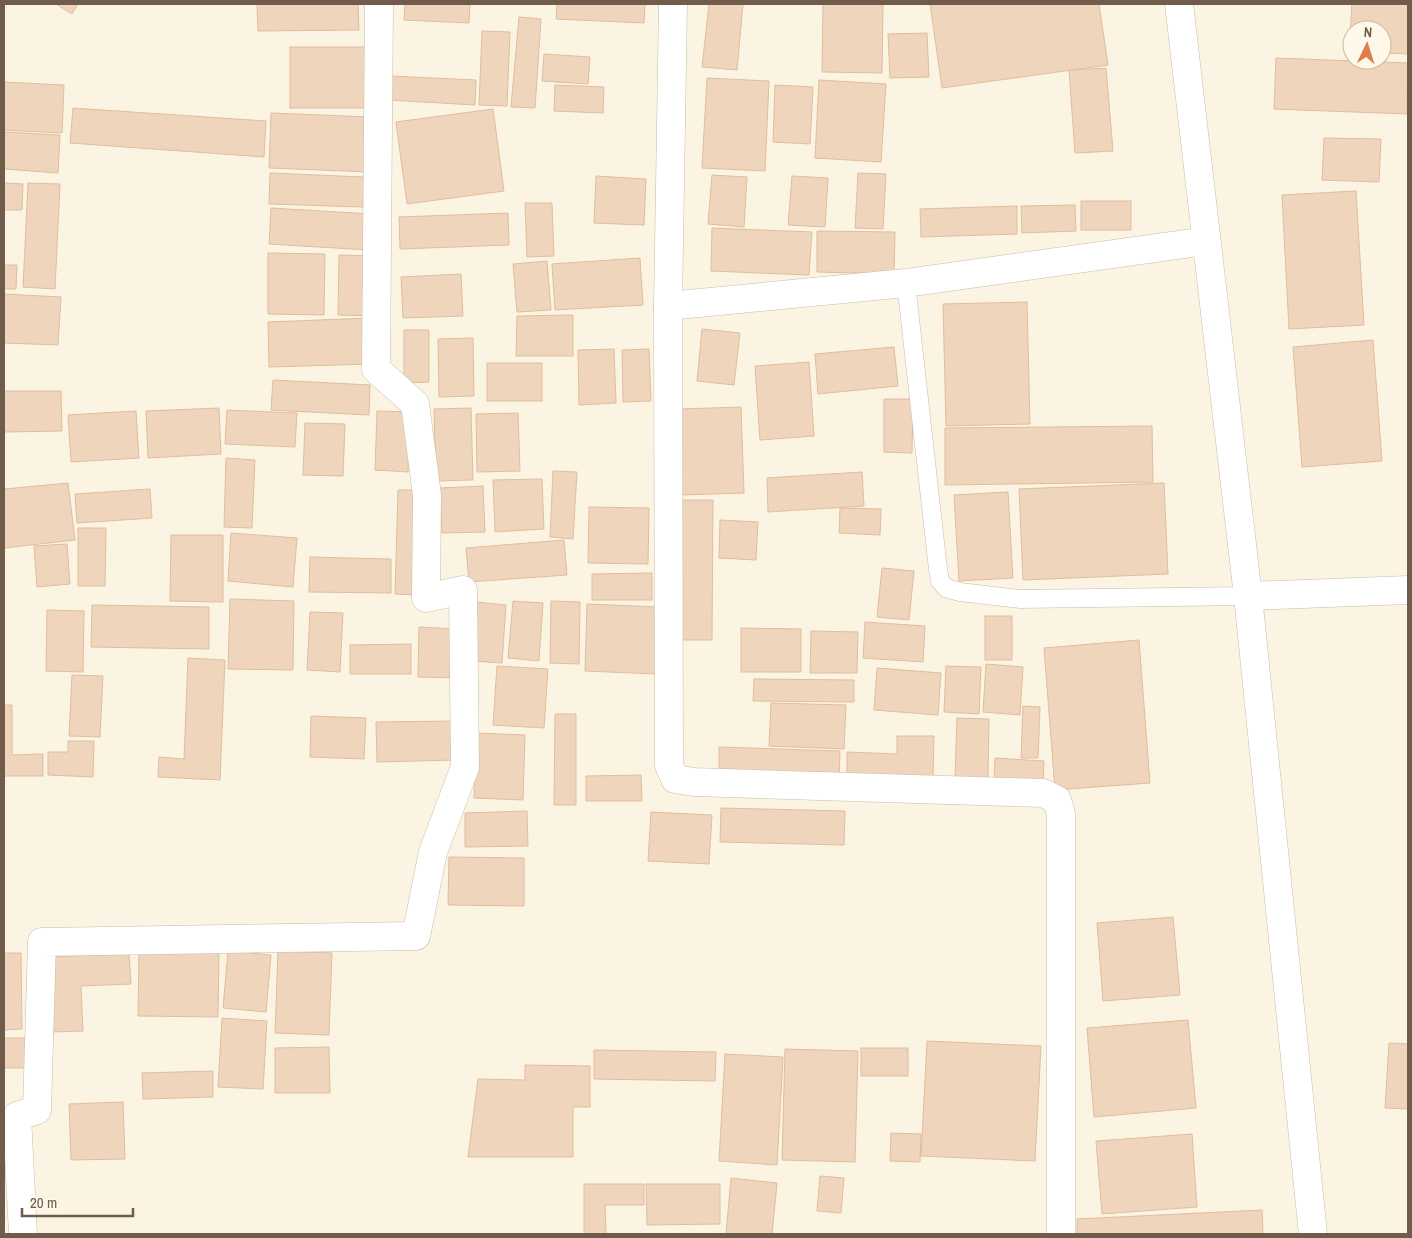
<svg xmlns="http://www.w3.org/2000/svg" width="1412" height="1238" font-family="'Archivo Narrow',sans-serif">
	<rect width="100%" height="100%" fill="#fbf4e3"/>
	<g fill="#efd5bc" stroke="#e0bd9d">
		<polygon points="56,4 78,4 72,14"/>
		<polygon points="257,4 358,4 359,30 258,31"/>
		<polygon points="405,4 470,4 469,23 404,20"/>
		<polygon points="557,4 645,4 644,23 556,19"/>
		<polygon points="709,4 743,4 737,70 702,67"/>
		<polygon points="823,4 883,4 882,73 822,72"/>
		<polygon points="930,4 1099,4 1108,65 942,88"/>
		<polygon points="1352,4 1408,4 1408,54 1382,53 1382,30 1352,30 1352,51 1349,51"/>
		<polygon points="519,17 541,19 535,108 511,107"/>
		<polygon points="482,31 510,32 507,106 479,105"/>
		<polygon points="927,33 929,77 890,78 888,34"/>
		<rect x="290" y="47" width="76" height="61"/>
		<polygon points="544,54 590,57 588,84 542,81"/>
		<polygon points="1276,58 1408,63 1407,114 1274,109"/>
		<polygon points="1106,68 1113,151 1075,153 1069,70"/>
		<polygon points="391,76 476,80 475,105 389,100"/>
		<polygon points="707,78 769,81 765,171 702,168"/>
		<polygon points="819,80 886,84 881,162 815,158"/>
		<polygon points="4,82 64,85 62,133 4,130"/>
		<polygon points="555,85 604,87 603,113 554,111"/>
		<polygon points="775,85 813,87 810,144 773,142"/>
		<polygon points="73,108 266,121 264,157 70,143"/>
		<polygon points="493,109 504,191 407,204 396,122"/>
		<polygon points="271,113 371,117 369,172 269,168"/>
		<polygon points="4,132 60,135 58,173 4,169"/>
		<polygon points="1324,138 1381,139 1379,182 1322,180"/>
		<polygon points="270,173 364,177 363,207 269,204"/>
		<polygon points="858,173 886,174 883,229 855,228"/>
		<polygon points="712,175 747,177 744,227 708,224"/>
		<polygon points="596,176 646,179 644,225 594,223"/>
		<polygon points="792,176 828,178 825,227 788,225"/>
		<polygon points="4,183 23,184 22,210 4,210"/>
		<polygon points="28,183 60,184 55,289 23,287"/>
		<polygon points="1356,191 1364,325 1289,329 1282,195"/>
		<rect x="1081" y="201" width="50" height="29"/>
		<polygon points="525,203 552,203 554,256 527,257"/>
		<polygon points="1075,205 1076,231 1022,233 1021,206"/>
		<polygon points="1017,206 1017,234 921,237 920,209"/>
		<polygon points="271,208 371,214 369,250 269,244"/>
		<polygon points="508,213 509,245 400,249 399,217"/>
		<polygon points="712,228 812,232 809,275 711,271"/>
		<polygon points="817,231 895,232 894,274 817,272"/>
		<polygon points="268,253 325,254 324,315 268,314"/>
		<polygon points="339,255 375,256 373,316 338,315"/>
		<polygon points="640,258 643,305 555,310 552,264"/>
		<polygon points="547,261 551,310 517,312 513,264"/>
		<polygon points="4,265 17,265 16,289 4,289"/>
		<polygon points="461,274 463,316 403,318 401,277"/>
		<polygon points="4,294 61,297 58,345 4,343"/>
		<polygon points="1027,302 1030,424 946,426 943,304"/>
		<polygon points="573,315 573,356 516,356 517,316"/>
		<polygon points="370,318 371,364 269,367 268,322"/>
		<polygon points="702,329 740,333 734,385 697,381"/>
		<polygon points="404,330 429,330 429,382 404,383"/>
		<polygon points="473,338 474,396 439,397 438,339"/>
		<polygon points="1373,340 1382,461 1302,467 1293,347"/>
		<polygon points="894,347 898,386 818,394 815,354"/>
		<polygon points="614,349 616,403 579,405 578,350"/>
		<polygon points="649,349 651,401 623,402 622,350"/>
		<polygon points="809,362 814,436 760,440 755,366"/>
		<rect x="487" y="363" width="55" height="38"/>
		<polygon points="273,380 370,385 369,415 271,410"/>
		<polygon points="4,391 61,391 62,431 4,432"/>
		<polygon points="884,399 913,399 912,453 884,452"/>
		<polygon points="741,407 744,493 682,495 679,409"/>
		<polygon points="219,408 221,454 148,458 146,411"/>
		<polygon points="471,408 473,480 436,481 434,409"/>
		<polygon points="227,410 297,413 295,447 225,444"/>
		<polygon points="136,411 139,458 71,462 68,415"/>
		<polygon points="377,411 410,412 408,472 375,470"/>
		<polygon points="518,413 520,471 477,472 476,414"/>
		<polygon points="305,423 345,424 343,476 303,475"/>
		<polygon points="1152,426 1153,482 945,485 945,428"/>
		<polygon points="226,458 255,460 252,528 224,527"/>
		<polygon points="553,471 577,472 573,539 550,537"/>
		<polygon points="862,472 864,506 768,512 767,478"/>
		<polygon points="542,479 544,529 495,532 493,480"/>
		<polygon points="68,483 75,540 4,548 4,489"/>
		<polygon points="1164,483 1168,574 1023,580 1019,489"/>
		<polygon points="483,486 485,532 442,533 440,488"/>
		<polygon points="150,489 152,518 77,523 75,494"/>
		<polygon points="398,490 419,490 417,595 395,594"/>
		<polygon points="1008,492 1013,578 959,581 954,495"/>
		<polygon points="677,500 713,500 712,640 676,640"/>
		<polygon points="589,507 649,508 648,564 588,563"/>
		<polygon points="840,508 881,509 880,535 839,533"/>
		<polygon points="720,520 758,522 756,560 719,558"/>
		<polygon points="78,528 106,528 105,586 78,586"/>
		<polygon points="231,533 297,538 293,587 228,581"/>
		<polygon points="171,535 223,535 223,602 170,601"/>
		<polygon points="564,540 567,575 469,582 466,548"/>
		<polygon points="67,544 70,584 37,587 34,546"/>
		<polygon points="310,557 391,559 391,593 309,592"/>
		<polygon points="882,568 914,571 909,620 877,617"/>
		<polygon points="652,573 652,600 592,600 592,574"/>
		<polygon points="230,599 294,601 293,670 228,669"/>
		<polygon points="513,601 543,603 539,661 508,658"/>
		<polygon points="551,601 580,602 579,664 550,663"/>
		<polygon points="477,602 506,605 502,663 473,661"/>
		<polygon points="587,604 659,607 657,674 585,671"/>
		<polygon points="92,605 209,607 209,649 91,647"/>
		<polygon points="47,610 84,611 83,672 46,671"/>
		<polygon points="310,612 343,613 340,672 307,670"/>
		<rect x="985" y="616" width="27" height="44"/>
		<polygon points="865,622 925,626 923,662 863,658"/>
		<polygon points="419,627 457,629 456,678 418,677"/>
		<polygon points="741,628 801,629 801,672 741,672"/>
		<polygon points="811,631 858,632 857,673 810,673"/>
		<polygon points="1139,640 1150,783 1055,790 1044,648"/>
		<polygon points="411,644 411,674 350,674 350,645"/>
		<polygon points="188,658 225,660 220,780 158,777 159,757 184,759"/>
		<polygon points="986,664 1023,667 1020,715 983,712"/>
		<polygon points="497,666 548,669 544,728 493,725"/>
		<polygon points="946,666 981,667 979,714 944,712"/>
		<polygon points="877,668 941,673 938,715 874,710"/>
		<polygon points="72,675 103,676 100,737 69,736"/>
		<polygon points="754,679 854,680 854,702 753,701"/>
		<polygon points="771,703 846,705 844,749 769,746"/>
		<polygon points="4,705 12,705 12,755 43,754 43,776 4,776"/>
		<polygon points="1023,706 1040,707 1038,758 1021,758"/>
		<polygon points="555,714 576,714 576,805 554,805"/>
		<polygon points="311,716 366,718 364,759 310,757"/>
		<polygon points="957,718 989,719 988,778 955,777"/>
		<polygon points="454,721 455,760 377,762 376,722"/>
		<polygon points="476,733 525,735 523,800 474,798"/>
		<polygon points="897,736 934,736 933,779 847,776 847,752 897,754"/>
		<polygon points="68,741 94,741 93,777 48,775 48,752 68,752"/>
		<polygon points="719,747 840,751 839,782 719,778"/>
		<polygon points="995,758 1044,761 1043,782 994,779"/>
		<polygon points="641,775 642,801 586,801 586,776"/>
		<polygon points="721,808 845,811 844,845 720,842"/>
		<polygon points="527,811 528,846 465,847 465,813"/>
		<polygon points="651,812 712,815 709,864 648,861"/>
		<polygon points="449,857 524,858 524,906 448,905"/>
		<polygon points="1173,917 1180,995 1103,1001 1097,923"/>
		<polygon points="139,950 219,951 218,1017 138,1016"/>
		<polygon points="228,951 271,955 266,1012 223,1008"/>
		<polygon points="278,951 332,953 329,1035 275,1033"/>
		<polygon points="4,953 21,953 22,1029 4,1030"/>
		<polygon points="129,953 131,984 81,986 83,1031 52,1032 49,957"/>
		<polygon points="222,1018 267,1021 263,1089 218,1087"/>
		<polygon points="1188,1020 1196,1108 1094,1117 1087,1028"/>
		<rect x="4" y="1038" width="29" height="30"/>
		<polygon points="927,1041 1041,1046 1035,1161 921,1156"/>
		<polygon points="1389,1043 1408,1044 1408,1109 1385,1108"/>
		<polygon points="329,1047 330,1093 275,1093 275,1048"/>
		<rect x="861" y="1048" width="47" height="28"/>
		<polygon points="785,1049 858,1051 855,1162 782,1160"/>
		<polygon points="594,1050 716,1052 715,1081 594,1079"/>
		<polygon points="725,1054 783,1057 777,1165 719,1161"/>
		<polygon points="525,1065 590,1066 590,1107 573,1107 573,1157 468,1157 478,1079 525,1080"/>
		<polygon points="213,1071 213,1097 143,1099 142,1073"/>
		<polygon points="123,1102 125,1159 71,1160 69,1104"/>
		<polygon points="891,1133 921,1134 920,1162 890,1161"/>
		<polygon points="1192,1134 1197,1207 1102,1214 1096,1141"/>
		<polygon points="820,1176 844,1178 841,1213 817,1211"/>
		<polygon points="731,1178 777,1183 772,1234 726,1234"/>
		<polygon points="584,1184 644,1184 644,1205 605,1205 606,1234 584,1234"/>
		<polygon points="646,1184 720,1184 720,1224 647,1225"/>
		<polygon points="1262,1210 1263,1234 1077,1234 1077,1219"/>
	</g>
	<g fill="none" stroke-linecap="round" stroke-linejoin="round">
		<defs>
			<polyline id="service" points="906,283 938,569 940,581 946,588 960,592 1020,599 1248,596"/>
			<g id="minor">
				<polyline points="673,4 668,306 669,765 675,779 694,782 1043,793 1057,800 1061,814 1061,1234"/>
				<polyline points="1179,4 1248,596 1313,1234"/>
				<polyline points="668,306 906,283 1206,241"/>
				<polyline points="1248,596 1408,590"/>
				<polyline points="23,1234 17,1116 37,1110 42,942 416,936 433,852 465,767 463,590 426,598 427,495 415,404 376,369 379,4"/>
			</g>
		</defs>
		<use href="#service" stroke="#cbbcaa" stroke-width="19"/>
		<use href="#minor" stroke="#cbbcaa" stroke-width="29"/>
		<use href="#service" stroke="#fff" stroke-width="18"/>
		<use href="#minor" stroke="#fff" stroke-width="28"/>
	</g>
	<rect width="1412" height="1238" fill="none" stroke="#715c4b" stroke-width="10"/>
	<g transform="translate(1367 45) rotate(4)"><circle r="24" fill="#fef8e9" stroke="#c6baaa"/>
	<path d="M0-4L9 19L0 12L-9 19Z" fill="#df7c4e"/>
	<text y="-8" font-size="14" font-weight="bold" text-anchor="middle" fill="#715c4b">N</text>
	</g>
	<path d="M22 1208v8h111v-8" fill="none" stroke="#715c4b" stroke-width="2.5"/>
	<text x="30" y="1208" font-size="15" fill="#715c4b" stroke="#fef8e9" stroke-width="4" paint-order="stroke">20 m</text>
</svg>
